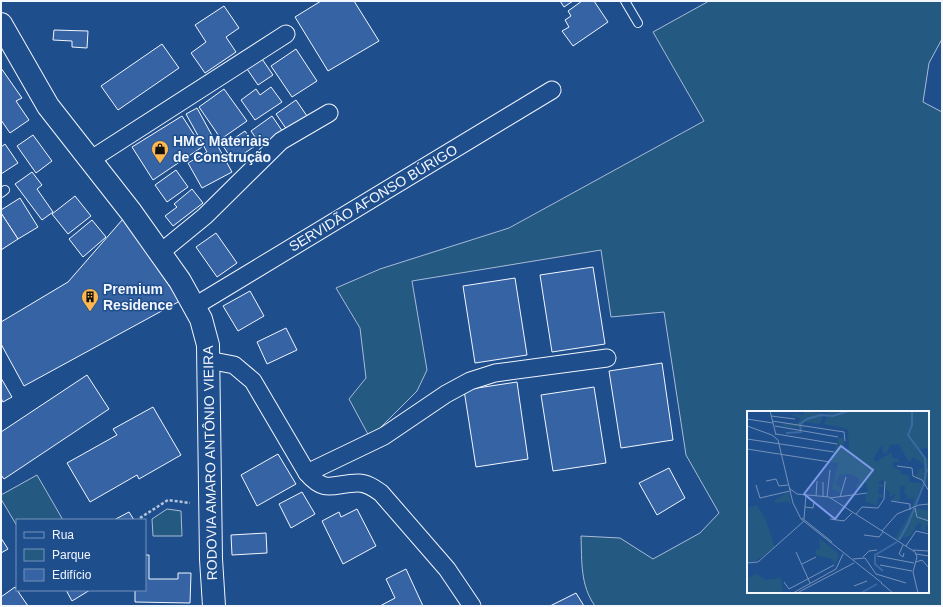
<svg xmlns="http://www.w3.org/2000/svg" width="943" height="607" font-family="Helvetica,sans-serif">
	<rect width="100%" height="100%" fill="#1f4e8c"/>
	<g fill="#245a82" stroke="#a8bbd7" fill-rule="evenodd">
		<path d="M709 1H942V39L929 63 923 102 942 112V606H595C580 585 582 561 581 536L620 538 653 559 700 533 719 513 686 455 664 312 611 317 601 250 412 281 427 370 417 391 370 438 349 399 366 378 360 328 336 288 380 269 509 228 704 121 653 32ZM748 412H928V592H748Z"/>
		<polygon points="37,475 63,520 17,520 17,526 1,499 1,495"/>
		<polygon points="167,509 181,511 182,536 153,536 152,519"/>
	</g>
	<g fill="#3563a3" stroke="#f2f6ff">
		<polygon points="321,1 354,1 379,41 328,71 295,17"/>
		<polygon points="560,1 573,1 564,7"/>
		<polygon points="582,1 594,1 608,22 573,46 562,31 569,27 565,20 571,16 568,11"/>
		<polygon points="224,6 239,28 226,37 236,52 205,73 191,53 206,42 195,25"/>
		<polygon points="54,30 88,31 87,48 72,47 72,41 53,40"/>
		<polygon points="162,44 179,68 118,110 101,86"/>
		<polygon points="296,49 317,81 292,97 271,66"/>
		<polygon points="260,56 273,75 258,85 245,66"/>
		<polygon points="1,68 22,98 16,101 29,120 10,133 1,120"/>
		<polygon points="271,87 282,102 255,120 241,100 256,89 260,95"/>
		<polygon points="224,89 247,121 221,139 199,107"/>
		<polygon points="296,100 307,116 287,130 276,114"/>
		<polygon points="197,108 232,172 202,188 188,163 207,152 186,114"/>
		<polygon points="182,116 202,147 153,180 132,147"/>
		<polygon points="272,116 283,132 262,147 251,131"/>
		<polygon points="245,131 255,146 233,161 223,146"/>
		<polygon points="33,135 52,161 36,173 17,146"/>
		<polygon points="5,144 18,163 1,174 1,147"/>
		<polygon points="176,170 188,187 167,202 155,185"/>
		<polygon points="32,172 42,185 37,189 53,212 42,220 15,184"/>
		<polygon points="192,189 203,203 173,226 165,216 177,207 174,204"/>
		<polygon points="75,196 91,216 68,234 52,214"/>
		<polygon points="20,198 38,227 18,239 1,213 1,210"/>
		<polygon points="1,213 18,239 1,250"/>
		<polygon points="123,219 180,301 24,386 1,344 1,322 68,282"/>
		<polygon points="92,220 106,237 83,257 69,239"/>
		<polygon points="216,233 237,263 217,277 196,247"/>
		<polygon points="593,267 605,344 552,352 540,275"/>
		<polygon points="515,278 527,355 475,363 463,286"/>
		<polygon points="250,291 264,316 238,331 223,306"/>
		<polygon points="286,328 297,350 267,364 257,342"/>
		<polygon points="662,363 673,440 621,448 609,371"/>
		<polygon points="87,375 109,409 4,479 1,475 1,432"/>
		<polygon points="1,378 12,397 3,402 1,398"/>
		<polygon points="517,382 528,459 476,467 464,390"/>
		<polygon points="594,387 606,463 553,471 541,395"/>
		<polygon points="153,407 181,455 139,479 137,475 90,502 67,463 117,435 113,429"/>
		<polygon points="278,454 296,484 257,506 241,475"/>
		<polygon points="669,468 685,498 657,515 639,483"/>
		<polygon points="302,492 315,514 291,528 279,504"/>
		<polygon points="357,509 376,546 343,564 322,521 339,512 341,517"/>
		<polygon points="129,512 134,520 114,520"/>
		<polygon points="266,533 267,553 232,555 231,535"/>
		<polygon points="1,538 8,549 1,553"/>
		<polygon points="145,555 149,555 149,579 178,579 178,573 191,573 190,603 135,602 135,590 145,590"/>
		<polygon points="406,569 423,606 380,606 395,598 386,579"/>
		<polygon points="15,587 28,606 1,606 1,597"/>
		<polygon points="66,590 90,590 72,601"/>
		<polygon points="576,593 584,606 550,606"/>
	</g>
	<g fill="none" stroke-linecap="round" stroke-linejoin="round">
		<defs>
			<g id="service">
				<polyline points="625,1 638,23"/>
				<polyline points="1,193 5,190"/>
			</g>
			<g id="minor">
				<polyline points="90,160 286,34"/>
				<polyline points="161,252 205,216 281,141 329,113"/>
				<polyline points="195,306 552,90"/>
				<path d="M208 360 234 365 253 381 307 473C326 495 334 483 358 483 367 483 374 488 381 493L447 569 472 606"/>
				<polyline points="307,473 384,436 446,394 470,381 495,373 607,358"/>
			</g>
			<polyline id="secondary" points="1,24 48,106 131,212 180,281 201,319 208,345 211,559 214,606"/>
		</defs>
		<use href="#service" stroke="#f2f6ff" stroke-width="10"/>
		<use href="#minor" stroke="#f2f6ff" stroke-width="19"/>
		<use href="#secondary" stroke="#f2f6ff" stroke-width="24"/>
		<polyline stroke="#b3c4dc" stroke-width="2.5" stroke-dasharray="3 2" stroke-linecap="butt" points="140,518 168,500 190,503"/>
		<use href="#service" stroke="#1f4e8c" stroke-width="8"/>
		<use href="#minor" stroke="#1f4e8c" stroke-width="17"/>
		<use href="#secondary" stroke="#1f4e8c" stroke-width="22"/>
	</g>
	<defs>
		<symbol id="shop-pin" viewBox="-11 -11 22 30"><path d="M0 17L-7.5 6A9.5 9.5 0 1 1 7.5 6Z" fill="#ffb74d" stroke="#1f4e8c"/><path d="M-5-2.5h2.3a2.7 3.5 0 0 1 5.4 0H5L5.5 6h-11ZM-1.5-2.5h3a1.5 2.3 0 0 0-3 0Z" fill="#111"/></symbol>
		<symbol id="building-pin" viewBox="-11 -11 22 30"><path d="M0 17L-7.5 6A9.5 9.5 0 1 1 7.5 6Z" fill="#ffb74d" stroke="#1f4e8c"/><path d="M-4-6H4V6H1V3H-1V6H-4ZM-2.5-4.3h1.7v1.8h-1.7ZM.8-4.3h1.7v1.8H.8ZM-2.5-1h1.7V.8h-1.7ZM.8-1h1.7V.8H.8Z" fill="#111"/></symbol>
	</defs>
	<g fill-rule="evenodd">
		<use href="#shop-pin" x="150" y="139" width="20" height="27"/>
		<use href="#building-pin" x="80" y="287" width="20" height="27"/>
	</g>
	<g text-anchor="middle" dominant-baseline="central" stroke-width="3" stroke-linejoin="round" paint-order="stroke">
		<g font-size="14" font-weight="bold" fill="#f2f6ff" stroke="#1f4e8c" text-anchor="start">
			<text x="173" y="141">HMC Materiais<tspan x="173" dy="16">de Construção</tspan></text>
			<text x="103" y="289">Premium<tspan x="103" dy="16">Residence</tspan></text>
		</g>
		<g font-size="14" fill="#f2f6ff" stroke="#1f4e8c">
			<text transform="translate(373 198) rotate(-31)">SERVIDÃO AFONSO BÚRIGO</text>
			<text transform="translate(210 463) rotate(-91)">RODOVIA AMARO ANTÔNIO VIEIRA</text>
		</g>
	</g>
	<g transform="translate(747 411)">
		<rect width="182" height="182" fill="#1f4e8c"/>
		<path d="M57 0 80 3 81 0H182V36L171 39 179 48 182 46 180 74 169 65 172 60 169 59 176 57 177 54 166 46 163 51 160 48 152 33 143 34 140 42 136 43 135 34 126 48 129 51 145 41V47L152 48V51H146V56L155 60 153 63 161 64 163 71 175 72 177 76 172 81 167 97 165 98 167 87 160 88V83L157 82 158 74 153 76V88L151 90 145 89 149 83 142 86 143 81 139 78 138 69 132 70V73H136V76H132L131 83 136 84V86H131L130 95 118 90 121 79 118 71 115 77H110L107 75 112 72V67L99 62 97 65 93 63 88 73 93 76 94 82 85 78 91 52 84 51 85 47 92 27H97V38H102L101 18 77 13 80 6 76 5 73 13 57 11 56 15 60 17 35 15 38 12 50 13 54 7 46 5V3L57 4ZM42 81 44 96 41 90 29 92 28 89ZM10 94 18 107 28 136 9 150 0 151V97ZM171 97 182 100V114L178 116 181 120 174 119V113L171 112 164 124 155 127 153 130 148 127 164 101ZM72 127 92 143 88 154 85 148 69 144 68 139 73 138ZM10 163 19 169 34 167 36 182H0V167Z" fill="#245a82"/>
		<path fill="none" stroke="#3b69a3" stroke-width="2" d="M165 0V14L161 24 178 47 179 60M39 22 54 21 53 13 60 8 74 4 86 5 101 0M152 129 161 113 177 73 179 60 182 59M136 160 128 153V144L150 131M114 182 130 173"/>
		<path fill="none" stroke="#7391ba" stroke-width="1" d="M23 0 29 24M24 5 48 8M0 8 26 12M25 10 97 21 98 30M0 15 25 24 31 29 46 92 54 108 135 172M28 15 91 26M29 23 90 33M0 28 87 41M0 38 83 51M150 55 165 57 166 65 175 69 182 80M19 70 29 68 32 75 41 74M76 71V85M9 74 13 87 43 80M42 77 50 83 82 86 168 141 170 146 166 161 171 182M69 85 70 70M80 86 83 59M93 86 99 66M83 87 120 82M144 90 163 93V99M58 96 66 97 67 91M168 97 170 106 182 110M109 103 115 96 131 97 137 88 138 70M55 107 85 131M57 108 59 84M83 108 97 110 105 102M135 120 150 103 172 94 182 93M117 124 132 126 136 121M156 134 152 143 156 146 157 142M159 135 169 120 182 123M166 139 182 140M49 141 63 172M169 143 182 145M130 145 167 152M116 146 122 140 130 139M106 148 118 147 129 163 159 172M169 151 175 149 182 157M0 152 11 151 57 110M55 153 69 146M133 154 165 160M37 171 42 178 87 154M134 172 146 182M107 175 120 170M46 182 89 158 96 143M50 182 107 152"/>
		<path fill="#7d9aea" fill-opacity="0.15" stroke="#7d9aea" stroke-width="2" d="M94 35 126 59 88 108 57 83Z"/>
		<rect width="182" height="182" fill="none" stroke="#f2f6ff" stroke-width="2"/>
	</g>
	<rect width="943" height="607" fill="none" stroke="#f2f6ff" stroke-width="4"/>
	<rect x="16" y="519" width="130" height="72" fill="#1f4e8c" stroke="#7391ba"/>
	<rect x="24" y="532" width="20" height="6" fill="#1f4e8c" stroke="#7391ba"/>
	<text x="52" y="539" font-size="12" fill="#f2f6ff">Rua</text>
	<rect x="24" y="549" width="20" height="12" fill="#245a82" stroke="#7391ba"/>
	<text x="52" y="559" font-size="12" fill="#f2f6ff">Parque</text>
	<rect x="24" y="569" width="20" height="12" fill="#3563a3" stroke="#7391ba"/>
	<text x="52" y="579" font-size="12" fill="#f2f6ff">Edifício</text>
</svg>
